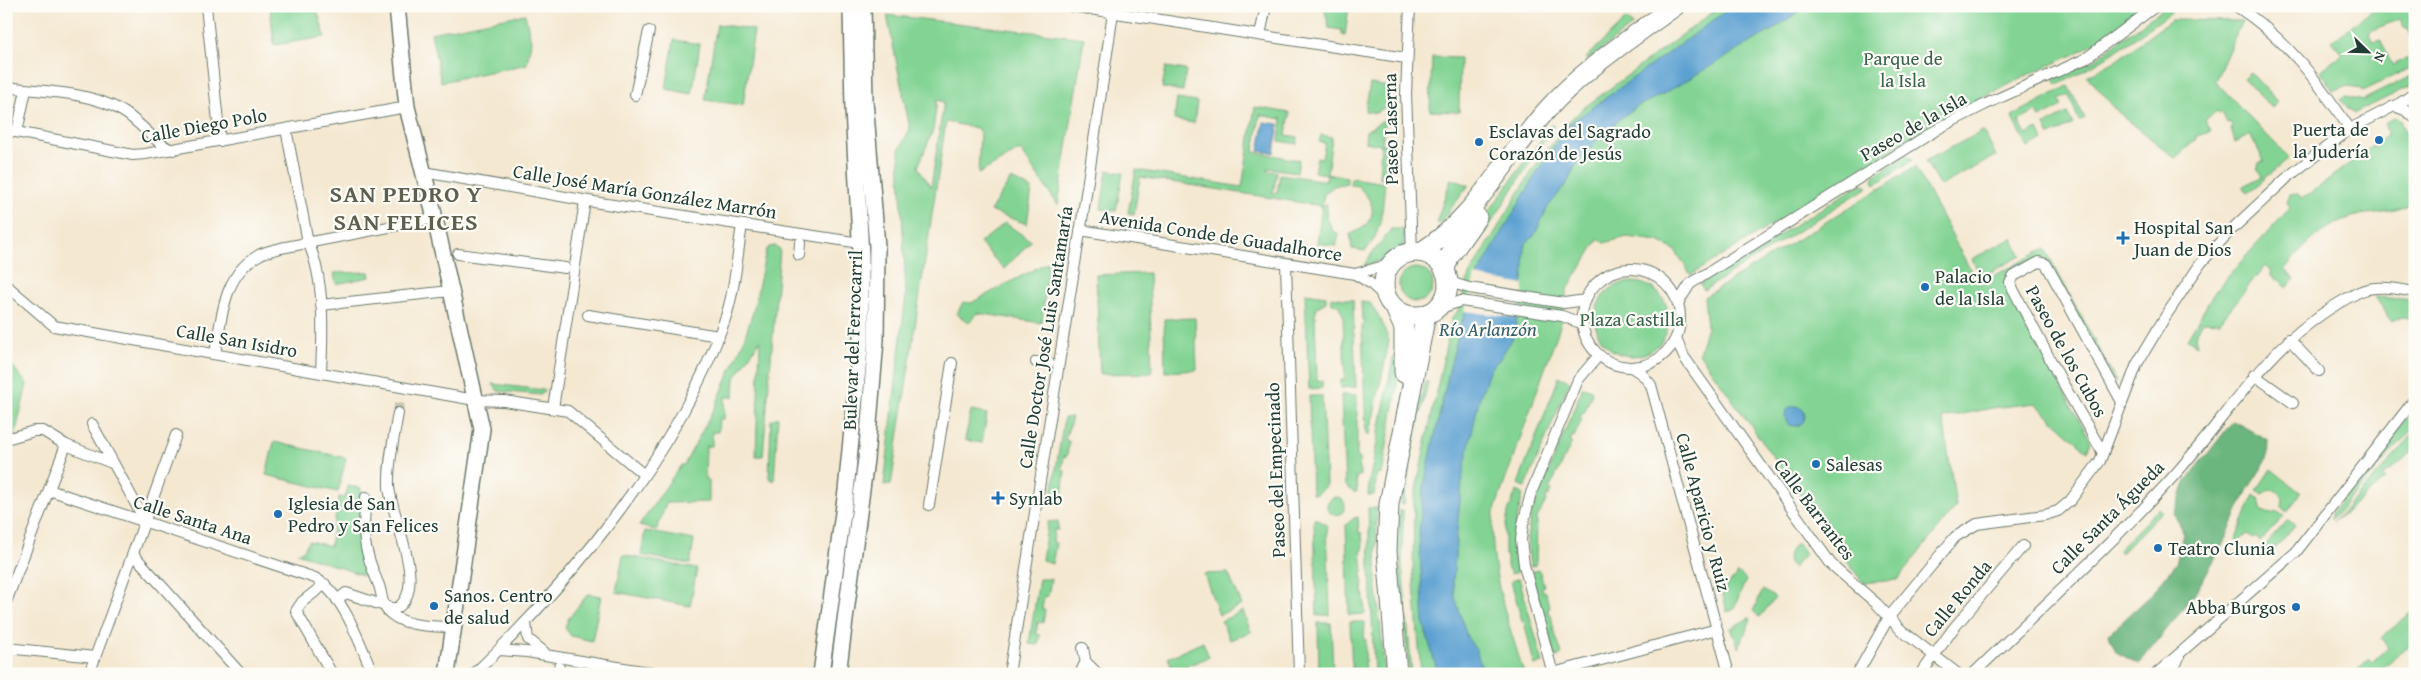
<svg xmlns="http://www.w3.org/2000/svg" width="2421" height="680" font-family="'Gentium Book Plus',serif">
	<rect width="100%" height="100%" fill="#fdfcf7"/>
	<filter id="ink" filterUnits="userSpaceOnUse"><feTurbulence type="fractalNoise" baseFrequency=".02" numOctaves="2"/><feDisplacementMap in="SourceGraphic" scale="10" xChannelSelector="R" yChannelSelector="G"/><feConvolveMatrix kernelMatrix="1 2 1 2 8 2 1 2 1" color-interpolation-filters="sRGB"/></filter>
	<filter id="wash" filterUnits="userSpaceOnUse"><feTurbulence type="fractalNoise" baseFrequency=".0096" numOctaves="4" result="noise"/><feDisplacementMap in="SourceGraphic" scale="20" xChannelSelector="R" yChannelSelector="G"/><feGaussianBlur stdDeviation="1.12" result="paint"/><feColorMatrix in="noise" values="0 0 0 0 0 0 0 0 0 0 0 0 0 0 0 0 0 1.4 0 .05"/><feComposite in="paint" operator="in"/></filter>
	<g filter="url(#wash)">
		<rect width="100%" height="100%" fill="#f4e8d1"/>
		<g fill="#83d494" stroke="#518864" fill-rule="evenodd">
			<polygon points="270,6 316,6 325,37 274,45"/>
			<polygon points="1324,6 1349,6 1345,36 1342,35 1342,30 1329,28"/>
			<path d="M1721 6H2145L2098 41 2073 55 2029 74 1937 122 1691 275 1675 250 1658 241 1627 237 1604 243 1599 238 1567 290 1559 329 1494 512C1487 568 1508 620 1524 674H1421L1413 570 1414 499 1452 317 1458 311 1469 275 1534 168 1570 120 1585 107Z"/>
			<path d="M2166 6H2179C2140 36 2101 62 2058 85L2053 79 2093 61Z"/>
			<path d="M2378 6H2415V49L2409 29 2404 27 2400 19 2372 30 2369 35 2374 41 2380 39 2392 65 2415 55V66L2363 91C2352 84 2345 85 2333 91L2320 71 2343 54 2332 41Z"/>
			<polygon points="525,14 531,41 527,64 441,82 431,33"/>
			<path d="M887 15 1084 38 1058 205 1020 150 978 174 980 133 977 128 946 122 891 485H884L906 294 899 150 910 129ZM937 100 944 102 931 187 918 167 933 130Z"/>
			<polygon points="1626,19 1633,25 1588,60 1586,58"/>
			<polygon points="2171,20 2242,21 2215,81 2289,158 2248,193 2243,186 2263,176 2257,168 2259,167 2258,164 2264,161 2250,134 2235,142 2231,129 2233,128 2230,122 2227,123 2222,112 2219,113 2217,111 2205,120 2211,132 2196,136 2197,139 2175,158 2118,112 2087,76 2117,60"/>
			<polygon points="717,24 754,30 743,105 705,100"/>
			<polygon points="674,40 700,44 692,94 666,89"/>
			<polygon points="1432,57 1460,58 1459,112 1430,111"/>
			<polygon points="1166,67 1186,70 1183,91 1162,88"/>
			<polygon points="2250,72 2278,102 2272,108 2243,78"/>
			<polygon points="2415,74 2415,84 2355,113 2349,109 2340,99 2347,96 2363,100"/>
			<polygon points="1370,84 1388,87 1385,107 1376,113 1365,111"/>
			<polygon points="2068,86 2085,118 2079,121 2069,95 2059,100 2062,106 2040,118 2037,111 2019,121 2026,135 2038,129 2043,140 2028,148 2012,116"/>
			<polygon points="1177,99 1197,102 1194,123 1174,120"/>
			<polygon points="1255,107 1290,113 1286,135 1298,137 1297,144 1279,141 1282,119 1260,115 1254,152 1299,160 1297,172 1268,168 1268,171 1277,172 1273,193 1277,193 1280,174 1326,181 1327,174 1314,172 1317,157 1322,158 1325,143 1319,142 1321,135 1332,137 1327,174 1347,177 1347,183 1334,186 1324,194 1322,205 1327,204 1326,217 1331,226 1330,228 1339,235 1336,246 1317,243 1322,206 1140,177 1134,214 1128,213 1136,170 1242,187"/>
			<polygon points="2067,113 2073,124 2050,136 2045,125"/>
			<path d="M2394 117 2400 119 2403 128 2415 142V200C2396 216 2372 210 2349 218 2322 227 2302 248 2284 270L2295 279 2287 288 2278 279 2277 280 2270 275 2272 272 2265 265 2220 322 2203 321 2195 336 2197 345 2187 339 2214 293 2226 278 2290 208 2287 202 2290 195 2298 194 2302 199 2387 135 2385 124Z"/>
			<polygon points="1385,119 1382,144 1386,144 1385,178 1379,177 1381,145 1365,142 1366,131"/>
			<polygon points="1552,124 1554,125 1474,250 1466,244 1472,235"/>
			<polygon points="1983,131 1996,156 1940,186 1925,161"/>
			<polygon points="1907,155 1913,160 1875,184 1873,181 1874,176"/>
			<polygon points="1915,167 1978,284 2045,249 2116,381 2115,384 2046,260 2025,265 2007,276 2005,284 2018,310 2091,441 2087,451 2035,403 1992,408 1943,418 1956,506 1897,580 1863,583 1699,353 1707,327 1704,297"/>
			<polygon points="1107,170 1123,173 1116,211 1101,209"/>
			<path d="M1351 178 1385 183C1382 207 1383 233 1365 251L1352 249 1350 234C1367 229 1379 214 1368 198 1365 193 1360 190 1359 186L1350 185Z"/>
			<polygon points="1011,179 1032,189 1027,224 990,211"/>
			<polygon points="1451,179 1469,185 1439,224 1436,223"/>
			<polygon points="1861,184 1868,187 1704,290 1700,284"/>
			<polygon points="1005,223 1031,241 1004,269 980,243"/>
			<path d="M1391 229H1403L1404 245 1388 258 1364 266C1367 257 1385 239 1391 229Z"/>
			<polygon points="2012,238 2021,256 1981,277 1972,259"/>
			<polygon points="775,246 780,249 763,456 756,456 760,340 735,378 734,397 725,397 724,419 719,419 718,432 712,432 712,446 706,446 705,480 709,481 709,502 666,503 657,530 639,526 681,465 684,465 714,409 742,345 753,312 766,251 769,247"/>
			<polygon points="1048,262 1042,323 977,313 969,323 957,314 963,302 971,303"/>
			<circle cx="1416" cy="285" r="17"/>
			<polygon points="369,272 370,277 336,284 334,273"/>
			<polygon points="1149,273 1152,373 1100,374 1096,275"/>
			<circle cx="1632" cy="319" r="37"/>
			<polygon points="1305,293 1326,296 1326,302 1317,307 1315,314 1317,380 1322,381 1322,388 1309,389"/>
			<polygon points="1331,297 1353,300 1354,329 1353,330 1354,334 1356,387 1341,388 1341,380 1345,379 1343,315 1339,306 1331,302"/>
			<polygon points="2375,297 2415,300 2415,319 2402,317 2392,321"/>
			<polygon points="1361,302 1370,303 1381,320 1389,341 1370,434 1366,434 1362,326 1364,321 1362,320"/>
			<polygon points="1195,318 1197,370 1165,372 1164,319"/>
			<polygon points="1394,354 1398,355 1397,388 1382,474 1377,474 1374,495 1368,495 1369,483"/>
			<polygon points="6,358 27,384 6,474"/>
			<polygon points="1559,377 1570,381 1525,488 1518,484"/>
			<polygon points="1425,381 1428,382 1411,457 1404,504 1400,504 1407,457"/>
			<polygon points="493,384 544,390 541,395 498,391"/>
			<polygon points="1583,387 1591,390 1592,393 1584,413 1582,413 1580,418 1582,419 1574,437 1572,436 1570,441 1572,442 1564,459 1562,459 1562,464 1549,489 1551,490 1549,496 1547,495 1546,501 1537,518 1536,565 1530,566 1527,538 1532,511"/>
			<polygon points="1341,395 1357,395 1357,458 1359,458 1360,476 1356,476 1357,492 1353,492 1345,485"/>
			<polygon points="1309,396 1322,396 1326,485 1318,494 1312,494"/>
			<polygon points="2415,407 2415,426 2331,520 2331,514"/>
			<polygon points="971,411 987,414 982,443 965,440"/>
			<polygon points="778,417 774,481 769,478 771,420"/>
			<polygon points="1072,417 1065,440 1069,441 1067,456 1064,456 1062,469 1065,471 1062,498 1052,494 1064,418"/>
			<polygon points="2415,431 2415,450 2382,476 2385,480 2333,522 2401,449"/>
			<polygon points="274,442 346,458 338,492 266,475"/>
			<polygon points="2271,469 2301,493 2287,512 2282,508 2283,499 2278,492 2270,489 2262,494 2257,490"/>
			<polygon points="348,486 361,488 360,547 368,577 297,553 303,551 309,541 330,546 339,497 345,498"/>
			<polygon points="1517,491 1523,494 1514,531 1517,572 1511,574 1507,566 1507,556 1505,555 1505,530 1509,508 1512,504 1511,503"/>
			<polygon points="2254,495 2259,499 2262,511 2270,514 2278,512 2284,516 2260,542 2256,537 2252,539 2248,534 2238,541 2236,538"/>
			<circle cx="1336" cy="506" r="9"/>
			<polygon points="1368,508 1377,508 1376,579 1385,674 1374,674"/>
			<polygon points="2159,508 2162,511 2121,553 2118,550"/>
			<polygon points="1399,510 1403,510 1402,565 1412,674 1409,674 1398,557"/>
			<polygon points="1358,517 1359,533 1362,533 1363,550 1361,551 1363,572 1362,573 1365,614 1349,615 1346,525 1354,518"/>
			<polygon points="1314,519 1318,519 1327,526 1330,615 1317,616"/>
			<polygon points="2288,520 2295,525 2268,557 2262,549"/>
			<polygon points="1058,521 1058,530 1054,530 1053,542 1056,543 1052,564 1042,560 1048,522"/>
			<polygon points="645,531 694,540 690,564 641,555"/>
			<path d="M1798 543 1805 554 1793 568C1784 559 1789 549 1798 543Z"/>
			<polygon points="623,555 697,569 690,606 616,592"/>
			<polygon points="1537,570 1540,572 1544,586 1542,587 1543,592 1545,592 1550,608 1548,609 1549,614 1551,614 1554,631 1562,654 1556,658 1531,572"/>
			<polygon points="1228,573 1242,605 1219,615 1204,574"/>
			<polygon points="1738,573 1746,580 1733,610 1727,612 1722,592"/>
			<polygon points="1519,578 1543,663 1536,665 1534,664 1524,621 1522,621 1511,581"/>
			<polygon points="1039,579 1051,579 1048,596 1044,596 1042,609 1045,610 1043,623 1038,622 1036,634 1040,635 1038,645 1029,644"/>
			<polygon points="1763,590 1775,598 1760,617 1753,611"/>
			<polygon points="588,594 601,596 592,641 571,636 565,628 568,619"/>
			<polygon points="2414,610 2415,642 2374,674 2353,674 2370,659 2373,662 2388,648 2381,638"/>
			<polygon points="1243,611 1251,632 1230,640 1221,621"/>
			<polygon points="1749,618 1751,619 1739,648 1731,628"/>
			<polygon points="1350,622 1365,622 1364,640 1366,640 1365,663 1367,674 1352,674"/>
			<polygon points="1318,623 1331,623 1333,674 1319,674"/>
			<polygon points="1203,642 1209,657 1174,671 1168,658"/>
		</g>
		<polygon fill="#6ab67e" stroke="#447a59" points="2233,421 2268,440 2267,460 2248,489 2222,546 2194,595 2139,664 2116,652 2109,634 2150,596 2176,563 2184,533 2174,514 2185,483"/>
		<g fill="#5da1d2" stroke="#3e6f83">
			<polygon points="1733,6 1807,6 1772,30 1665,93 1636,107 1616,122 1601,139 1599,137 1574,168 1568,182 1548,207 1534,236 1525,244 1524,273 1514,336 1499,360 1490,369 1479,400 1463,474 1458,519 1453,581 1455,597 1467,637 1476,650 1484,674 1438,674 1424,625 1419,533 1424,485 1449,371 1460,326 1478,274 1539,169 1568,125"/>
			<polygon points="1264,122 1279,124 1274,153 1259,151"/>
			<circle cx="1795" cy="416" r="10"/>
		</g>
		<polygon fill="#f4e8d1" points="1475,276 1524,285 1518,318 1464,311"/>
	</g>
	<g filter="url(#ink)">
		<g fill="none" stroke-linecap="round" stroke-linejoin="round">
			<polyline stroke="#c9c6b2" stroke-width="10" stroke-dasharray="10 5" stroke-linecap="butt" points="398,413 400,398"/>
			<defs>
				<g id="street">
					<polyline points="206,6 220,141"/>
					<polyline points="1071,6 1406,58"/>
					<polyline points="1410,6 1406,93 1412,252"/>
					<path d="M2236 6C2287 39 2316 79 2350 129"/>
					<polyline points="1260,35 1266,6"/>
					<path d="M6 87C44 92 88 91 122 111 140 121 156 145 173 150"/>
					<polyline points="635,95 649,31"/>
					<polyline points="2396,106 2415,93"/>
					<path d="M286 129 308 242C325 279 323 332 321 372"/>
					<polyline points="6,130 133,155 145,154 407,107"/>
					<polyline points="17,132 26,90"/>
					<polyline points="424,172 600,203 860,243"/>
					<polyline points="1080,230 1355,274 1370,283 1388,299"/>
					<polyline points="458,254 565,268"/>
					<polyline points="799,255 800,243"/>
					<polyline points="1286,264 1299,674"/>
					<circle cx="1631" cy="318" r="49"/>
					<polyline points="1355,274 1391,264"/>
					<polyline points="1447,277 1456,284 1469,288 1564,303 1586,300"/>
					<polyline points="6,285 54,326 475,400 504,401 568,411 643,474"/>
					<polyline points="1678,303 1690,284 1941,127 1986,104 2085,59 2156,6"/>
					<polyline points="321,305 450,291"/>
					<polyline points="1435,310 1461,301 1562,316 1583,324"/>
					<polyline points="588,315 719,336"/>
					<polyline points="1676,338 1684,357 1831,564 1877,604 1901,630 1958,674"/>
					<polyline points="2289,339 2319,371"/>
					<path d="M215 353C222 318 223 274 259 255 265 251 274 250 281 248L435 218"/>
					<polyline points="1036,362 1049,363"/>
					<polyline points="1631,367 1642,374 1651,385 1729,674"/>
					<polyline points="2254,375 2293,403"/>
					<polyline points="553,408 585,201"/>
					<polyline points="92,424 145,521"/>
					<polyline points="6,439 34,431 43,431 66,445 112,463"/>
					<polyline points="2103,453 2062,382 2014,291 2010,283 2014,276 2039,262 2046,264 2122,402"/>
					<path d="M49 490 315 578C344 595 360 644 373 674"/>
					<path d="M366 497C362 535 363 548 378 583 383 593 380 606 391 614 406 626 428 626 446 627"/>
					<polyline points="929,505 952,363"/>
					<polyline points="134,555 241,674"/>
					<polyline points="325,584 302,602 296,611 332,674"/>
					<path d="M337 600 346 593 391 608H397C429 588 390 514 389 486 388 463 394 437 398 413"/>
					<polyline points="6,602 66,445"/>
					<polyline points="526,623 528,639 544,652"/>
					<polyline points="6,648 95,657"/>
					<polyline points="1083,648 1086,664"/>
					<polyline points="499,650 527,652 660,674"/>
					<polyline points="1553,673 1717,629"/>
					<polyline points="89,674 176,435"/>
					<path d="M474 674C573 579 678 452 724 322 735 292 737 256 742 225"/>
					<polyline points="556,674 559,667"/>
					<polyline points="1009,674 1083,214 1114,6"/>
					<polyline points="1080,674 1084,665 1088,664 1098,674"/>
					<polyline points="1553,674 1524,565 1521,540 1523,524 1531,493 1578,380 1599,355"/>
					<polyline points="1857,674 1889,617 1955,537 1977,524 2045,515 2058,511 2070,501 2100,461 2137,364 2165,317 2201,263 2230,231 2289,176 2350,129 2394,106 2405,110 2415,118"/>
					<polyline points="1921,674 1953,629 2023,546"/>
					<path d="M1973 674C2039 610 2108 548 2170 480 2234 410 2269 337 2359 292 2375 284 2398 289 2415 292"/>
					<polyline points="2156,674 2296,552 2415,399"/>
					<polyline points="2172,674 2179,657"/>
				</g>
				<g id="secondary">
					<polyline points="397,6 407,107 433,210 482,429 447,674"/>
					<polyline points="821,674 846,491 861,337 861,256 853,109 851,6"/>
					<polyline points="838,674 866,459 876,340 877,246 865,101 863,6"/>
				</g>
				<g id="highway">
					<path d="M1421 252C1475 219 1505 157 1546 111 1582 70 1631 38 1675 6"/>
					<circle cx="1416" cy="284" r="32"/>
					<polyline points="1445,269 1449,257 1477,217"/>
					<polyline points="1395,308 1404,328 1404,373"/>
					<polyline points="1397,674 1387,551 1389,504 1426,314"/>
				</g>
			</defs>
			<use href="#street" stroke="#6a796b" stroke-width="12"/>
			<use href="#secondary" stroke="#6a796b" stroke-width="18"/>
			<use href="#highway" stroke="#6a796b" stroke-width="21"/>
			<use href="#street" stroke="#fff" stroke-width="10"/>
			<use href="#secondary" stroke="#fff" stroke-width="15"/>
			<use href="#highway" stroke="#fff" stroke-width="19"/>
		</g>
	</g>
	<g fill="#1f6fb2" stroke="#fdfcf7" stroke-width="2">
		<circle cx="2379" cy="140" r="5"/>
		<circle cx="1479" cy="142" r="5"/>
		<path d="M2120.5 230.5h5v5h5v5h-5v5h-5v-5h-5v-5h5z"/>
		<circle cx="1925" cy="287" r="5"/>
		<circle cx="1816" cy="464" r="5"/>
		<path d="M995.5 490.5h5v5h5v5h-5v5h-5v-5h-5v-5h5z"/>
		<circle cx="278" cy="514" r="5"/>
		<circle cx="2158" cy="548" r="5"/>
		<circle cx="434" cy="606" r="5"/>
		<circle cx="2296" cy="607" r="5"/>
	</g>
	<g text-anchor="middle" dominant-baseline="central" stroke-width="4.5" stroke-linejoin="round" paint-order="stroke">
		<g font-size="19" fill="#38634c" stroke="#fdfcf7">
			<text x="1903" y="58">Parque de<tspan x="1903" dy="22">la Isla</tspan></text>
			<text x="1632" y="319">Plaza Castilla</text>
		</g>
		<g font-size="19" fill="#1f3d34" stroke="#fdfcf7">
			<text transform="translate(204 125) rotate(-10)">Calle Diego Polo</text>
			<text transform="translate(1913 126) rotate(-30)">Paseo de la Isla</text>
			<text transform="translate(1390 129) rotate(-91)">Paseo Laserna</text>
			<text transform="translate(645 191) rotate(9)">Calle José María González Marrón</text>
			<text transform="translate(1221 235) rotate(9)">Avenida Conde de Guadalhorce</text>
			<text transform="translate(1045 337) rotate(-81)">Calle Doctor José Luis Santamaría</text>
			<text transform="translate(237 340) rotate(10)">Calle San Isidro</text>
			<text transform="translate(852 340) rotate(-88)">Bulevar del Ferrocarril</text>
			<text transform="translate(2067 351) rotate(61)">Paseo de los Cubos</text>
			<text transform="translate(1275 470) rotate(-92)">Paseo del Empecinado</text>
			<text transform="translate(1815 509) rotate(53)">Calle Barrantes</text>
			<text transform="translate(1704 512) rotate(75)">Calle Aparicio y Ruiz</text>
			<text transform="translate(2107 517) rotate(-45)">Calle Santa Águeda</text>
			<text transform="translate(193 519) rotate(18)">Calle Santa Ana</text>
			<text transform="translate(1957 598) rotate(-50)">Calle Ronda</text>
		</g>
		<g font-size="19" fill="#1f3d34" stroke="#fdfcf7" text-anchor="start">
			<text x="2369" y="129" text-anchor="end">Puerta de<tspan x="2369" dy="22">la Judería</tspan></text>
			<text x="1489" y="131">Esclavas del Sagrado<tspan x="1489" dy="22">Corazón de Jesús</tspan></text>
			<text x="2134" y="227">Hospital San<tspan x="2134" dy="22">Juan de Dios</tspan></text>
			<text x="1935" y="276">Palacio<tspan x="1935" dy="22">de la Isla</tspan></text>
			<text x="1826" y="464">Salesas</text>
			<text x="1009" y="498">Synlab</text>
			<text x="288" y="503">Iglesia de San<tspan x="288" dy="22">Pedro y San Felices</tspan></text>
			<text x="2168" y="548">Teatro Clunia</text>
			<text x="444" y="595">Sanos. Centro<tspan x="444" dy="22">de salud</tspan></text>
			<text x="2286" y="607" text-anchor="end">Abba Burgos</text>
		</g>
		<g font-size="20" font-style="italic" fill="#35606b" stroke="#fdfcf7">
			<text x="1488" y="328">Río Arlanzón</text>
		</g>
		<g font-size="24" font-weight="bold" letter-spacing="1" fill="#5d5f4f" stroke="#fdfcf7">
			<text x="406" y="193">SAN PEDRO Y<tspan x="406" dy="28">SAN FELICES</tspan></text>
		</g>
	</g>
	<rect width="2421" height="680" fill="none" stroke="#fdfcf7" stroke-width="25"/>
	<g transform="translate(2368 52) rotate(113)" stroke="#fdfcf7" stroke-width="4" paint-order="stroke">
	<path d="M0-4L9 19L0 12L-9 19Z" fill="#1f3d34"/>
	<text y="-8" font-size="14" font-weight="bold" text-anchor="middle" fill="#1f3d34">N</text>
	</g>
</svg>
